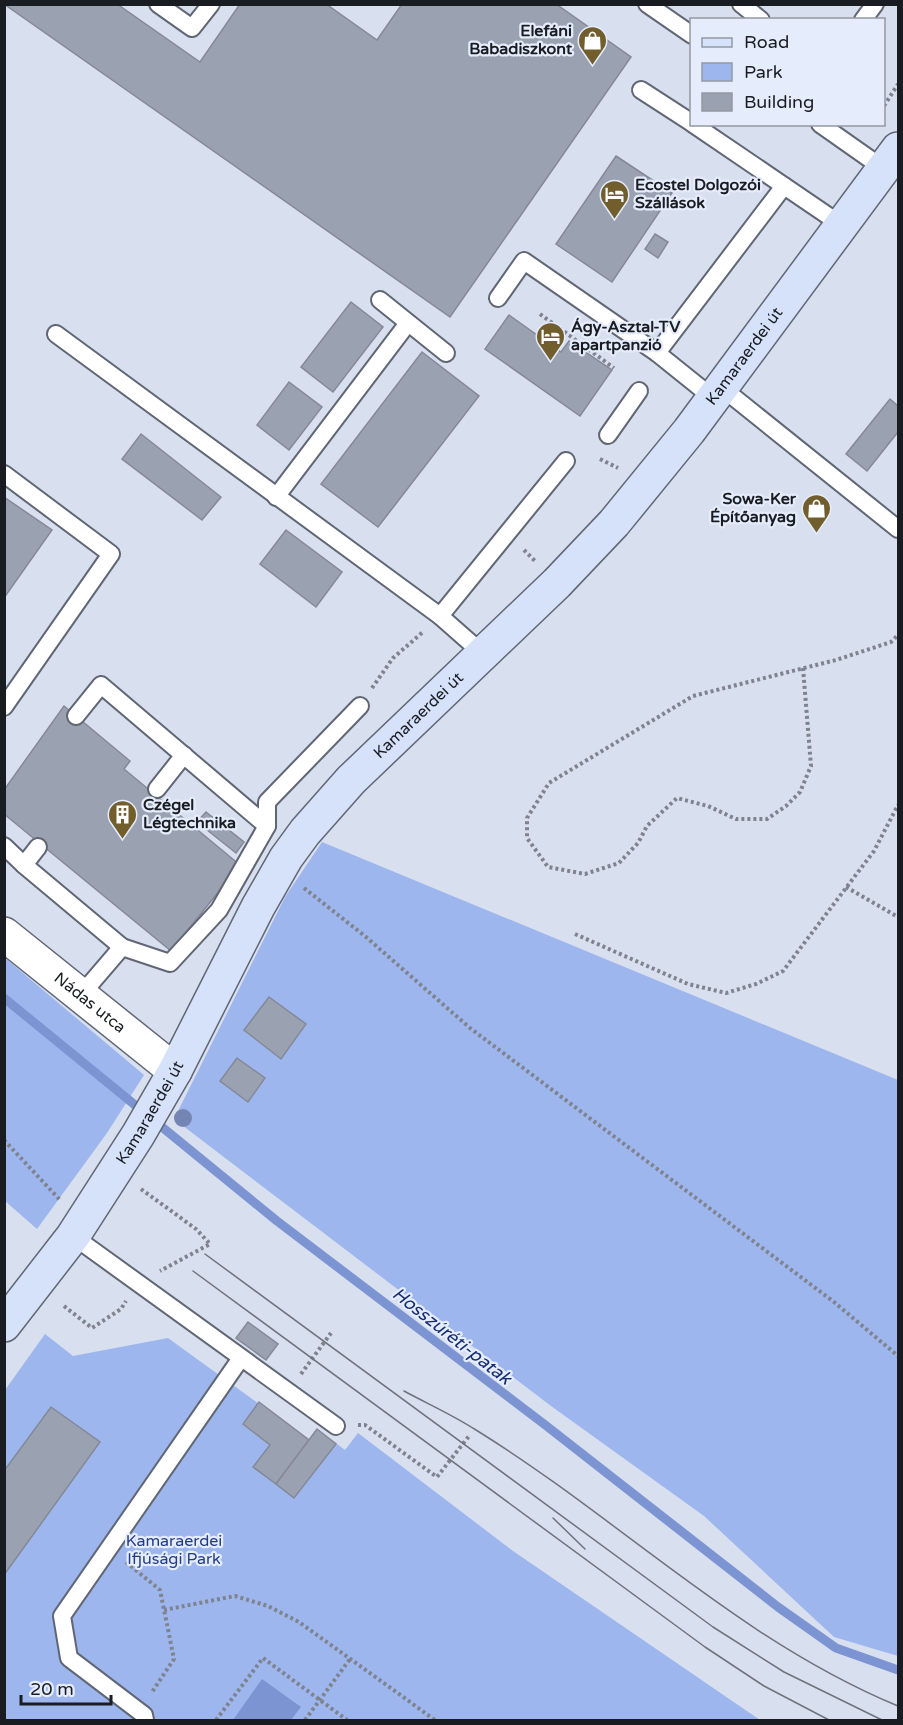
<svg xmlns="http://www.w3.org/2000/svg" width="903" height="1725" font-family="'Varela Round',sans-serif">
	<rect width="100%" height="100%" fill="#d8dfef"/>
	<g fill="#9eb6ee">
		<polygon points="322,842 898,1080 898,1656 834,1637 704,1516 551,1406 174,1119 285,897"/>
		<polygon points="5,958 144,1075 107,1133 37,1229 5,1201"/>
		<polygon points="45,1334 73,1356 168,1338 309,1440 317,1429 345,1450 358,1433 513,1551 760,1720 5,1720 5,1390"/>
	</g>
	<polygon fill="#7c95d2" points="262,1679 301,1707 291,1720 233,1720"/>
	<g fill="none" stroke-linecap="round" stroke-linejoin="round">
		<polyline stroke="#7c95d2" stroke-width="9" points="4,998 277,1221 544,1424 778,1607 836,1648 898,1670"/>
	</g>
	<g fill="#9aa1b0" stroke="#838998" stroke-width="1.5">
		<polygon points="4,4 117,4 200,62 240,4 326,4 377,40 402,4 556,4 631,57 450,317"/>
		<polygon points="616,156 672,193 612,282 556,244"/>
		<polygon points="655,234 668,242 658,258 645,249"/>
		<polygon points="351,302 383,327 333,392 301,367"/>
		<polygon points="509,315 561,352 569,341 612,370 580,416 485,349"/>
		<polygon points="422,352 479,396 378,527 321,484"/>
		<polygon points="289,382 322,407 289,450 257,425"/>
		<polygon points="890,399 898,406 898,432 867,471 846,454"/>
		<polygon points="141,434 221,497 202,520 122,459"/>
		<polygon points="4,497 52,530 4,598"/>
		<polygon points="286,530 342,572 316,607 260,564"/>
		<polygon points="64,706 130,761 124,769 240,865 171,951 4,814 4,790"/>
		<polygon points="206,812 244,842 236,853 197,822"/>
		<polygon points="269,997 306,1024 281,1059 244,1030"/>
		<polygon points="237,1058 265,1078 248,1102 220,1081"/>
		<polygon points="248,1322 278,1344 266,1360 236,1338"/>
		<polygon points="259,1402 309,1440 276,1484 253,1467 270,1445 243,1424"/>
		<polygon points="51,1407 100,1442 4,1575 4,1471"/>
		<polygon points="317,1429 336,1444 294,1498 276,1484"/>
	</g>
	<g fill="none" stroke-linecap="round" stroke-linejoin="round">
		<defs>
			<g id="lane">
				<polyline points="158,4 192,28 211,4"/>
				<polyline points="647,4 692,35"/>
				<polyline points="741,4 761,20"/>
				<polyline points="863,20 875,4"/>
				<polyline points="641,90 692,123"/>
				<polyline points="693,124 843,226"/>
				<polyline points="820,124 884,169"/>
				<polyline points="498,298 524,261 657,353 713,398"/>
				<polyline points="380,300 446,353"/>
				<polyline points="56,334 440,616 482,653"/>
				<polyline points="657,353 784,186"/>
				<polyline points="721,387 898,529"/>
				<polyline points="608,435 639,391"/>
				<polyline points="4,474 111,554 4,707"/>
				<polyline points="276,497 408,323"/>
				<polyline points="440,616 566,461"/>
				<polyline points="76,716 101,685 267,826"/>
				<polyline points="157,789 184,755"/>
				<polyline points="4,846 24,865"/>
				<polyline points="38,847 24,865 122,947"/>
				<polyline points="80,996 122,947 170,963 219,910 267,826 267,802 360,706"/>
				<polyline points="73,1236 336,1426"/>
				<polyline points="145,1720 144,1715 69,1658 62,1616 241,1358"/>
			</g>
			<g id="street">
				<path id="s1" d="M4 934 175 1071"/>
			</g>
			<g id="secondary">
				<path id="s2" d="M4 1325 73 1236 138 1135 175 1071 258 907 286 858 305 832 351 780 557 583 614 523 689 431 898 149"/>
			</g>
		</defs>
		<use href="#lane" stroke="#606674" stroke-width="20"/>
		<use href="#street" stroke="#606674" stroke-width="36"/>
		<use href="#secondary" stroke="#606674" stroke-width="36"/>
		<g stroke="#7e838e" stroke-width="4" stroke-dasharray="3 3" stroke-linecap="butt">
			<polyline points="884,106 898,84"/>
			<polyline points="540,314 614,368"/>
			<polyline points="600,459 618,468"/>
			<polyline points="524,550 535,561"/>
			<polyline points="803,668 811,766 800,792 786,806 767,819 736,819 708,806 677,798 647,826 638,843 619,863 585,874 548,867 527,838 527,818 549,783 693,696 836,660 891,642 898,635"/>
			<polyline points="372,688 393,658 423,632"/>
			<polyline points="846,887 898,917"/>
			<polyline points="304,888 366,937 470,1028 834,1302 898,1356"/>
			<polyline points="575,934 688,984 726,993 756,984 783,971 874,851 898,805"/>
			<polyline points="4,1140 60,1200"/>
			<polyline points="141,1189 196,1229 210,1244 160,1271"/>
			<polyline points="64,1306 92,1328 121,1309 126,1301"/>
			<polyline points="301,1374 331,1333"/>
			<polyline points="358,1425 365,1425 437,1477 469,1436"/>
			<polyline points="126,1562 160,1590 174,1659 152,1692"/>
			<polyline points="164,1610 235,1596 268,1606 299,1622 435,1720"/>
			<polyline points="216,1720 263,1658 347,1720"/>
			<polyline points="305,1720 350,1659"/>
		</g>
		<use href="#lane" stroke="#fff" stroke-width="16"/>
		<use href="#street" stroke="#fff" stroke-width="33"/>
		<use href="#secondary" stroke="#d6e1fa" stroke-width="33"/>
		<g stroke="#6e737d" stroke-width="1.5">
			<polyline points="205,1254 713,1627 784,1672 882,1720"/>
			<polyline points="193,1271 705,1647 764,1686 829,1720"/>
			<path d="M404 1391C428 1404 453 1415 476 1430 620 1519 739 1640 898 1706"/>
			<polyline points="553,1518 585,1549"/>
		</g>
	</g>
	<circle fill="#7485b4" cx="183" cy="1118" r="9"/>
	<defs>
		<symbol id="shop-pin" viewBox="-11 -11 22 30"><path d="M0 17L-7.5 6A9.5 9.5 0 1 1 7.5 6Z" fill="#725e2d" stroke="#e5ecfc"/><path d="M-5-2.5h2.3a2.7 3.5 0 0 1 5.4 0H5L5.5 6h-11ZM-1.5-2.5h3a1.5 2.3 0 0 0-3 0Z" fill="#fff"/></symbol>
		<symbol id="hotel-pin" viewBox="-11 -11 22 30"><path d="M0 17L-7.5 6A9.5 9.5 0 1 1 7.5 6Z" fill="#725e2d" stroke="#e5ecfc"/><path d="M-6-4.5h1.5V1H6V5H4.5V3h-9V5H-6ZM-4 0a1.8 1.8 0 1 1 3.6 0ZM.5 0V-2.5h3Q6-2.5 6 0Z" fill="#fff"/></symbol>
		<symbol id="building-pin" viewBox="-11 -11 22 30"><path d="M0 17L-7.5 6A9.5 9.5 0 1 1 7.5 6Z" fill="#725e2d" stroke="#e5ecfc"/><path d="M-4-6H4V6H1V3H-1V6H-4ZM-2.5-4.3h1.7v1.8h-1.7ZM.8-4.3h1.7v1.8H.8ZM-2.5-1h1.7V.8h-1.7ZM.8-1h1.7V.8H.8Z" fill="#fff"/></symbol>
	</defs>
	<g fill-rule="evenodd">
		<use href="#shop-pin" x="576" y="24" width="33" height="45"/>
		<use href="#hotel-pin" x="598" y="178" width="33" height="45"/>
		<use href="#hotel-pin" x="534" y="320" width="33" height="45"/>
		<use href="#shop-pin" x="800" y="492" width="33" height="45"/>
		<use href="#building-pin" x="106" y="798" width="33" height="45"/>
	</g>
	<g text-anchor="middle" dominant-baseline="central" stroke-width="4.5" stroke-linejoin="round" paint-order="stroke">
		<g font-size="16" font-weight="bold" fill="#191c21" stroke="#e5ecfc" text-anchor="start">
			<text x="572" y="31" text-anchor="end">Elefáni<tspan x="572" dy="18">Babadiszkont</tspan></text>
			<text x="635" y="185">Ecostel Dolgozói<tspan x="635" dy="18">Szállások</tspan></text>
			<text x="571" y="327">Ágy-Asztal-TV<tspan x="571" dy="18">apartpanzió</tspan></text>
			<text x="796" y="499" text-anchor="end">Sowa-Ker<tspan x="796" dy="18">Építőanyag</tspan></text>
			<text x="143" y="805">Czégel<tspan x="143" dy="18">Légtechnika</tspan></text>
		</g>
		<g font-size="16" fill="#191c21" stroke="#e5ecfc">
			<text stroke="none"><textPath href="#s2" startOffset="1228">Kamaraerdei út</textPath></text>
			<text stroke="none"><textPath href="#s2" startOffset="742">Kamaraerdei út</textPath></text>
			<text stroke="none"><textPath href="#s1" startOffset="110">Nádas utca</textPath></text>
			<text stroke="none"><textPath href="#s2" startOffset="258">Kamaraerdei út</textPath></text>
		</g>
		<g font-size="16" fill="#233c83" stroke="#e5ecfc">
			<text x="174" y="1541">Kamaraerdei<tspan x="174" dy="18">Ifjúsági Park</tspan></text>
		</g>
		<g font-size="18" font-style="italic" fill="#172c72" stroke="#e5ecfc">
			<text transform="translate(452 1336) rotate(38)">Hosszúréti-patak</text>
		</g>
	</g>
	<rect width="903" height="1725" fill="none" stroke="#191c21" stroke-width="12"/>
	<rect x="690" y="18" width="195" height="108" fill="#e5ecfc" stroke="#9399a4" stroke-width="1.5"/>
	<rect x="702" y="38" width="30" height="9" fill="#d6e1fa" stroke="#9399a4" stroke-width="1.5"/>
	<text x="744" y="48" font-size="18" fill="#191c21">Road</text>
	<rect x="702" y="63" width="30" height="18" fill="#9eb6ee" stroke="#9399a4" stroke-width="1.5"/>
	<text x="744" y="78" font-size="18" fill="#191c21">Park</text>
	<rect x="702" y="93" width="30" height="18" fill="#9aa1b0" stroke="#9399a4" stroke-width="1.5"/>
	<text x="744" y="108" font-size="18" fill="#191c21">Building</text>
	<path d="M21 1695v9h90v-9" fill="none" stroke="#191c21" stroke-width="3"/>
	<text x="30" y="1695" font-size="18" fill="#191c21" stroke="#e5ecfc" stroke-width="4.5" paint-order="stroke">20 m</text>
</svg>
